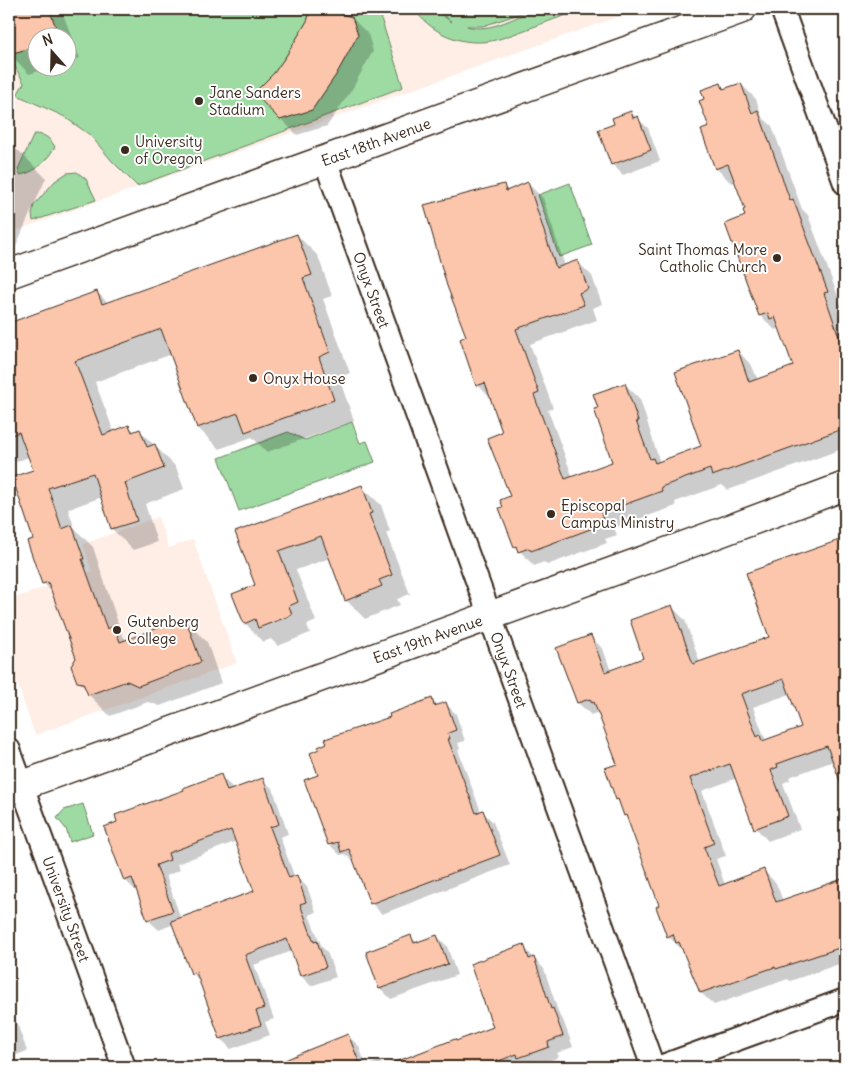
<svg xmlns="http://www.w3.org/2000/svg" width="854" height="1076" font-family="Delius,sans-serif">
	<rect width="100%" height="100%" fill="#fff"/>
	<filter id="ink" filterUnits="userSpaceOnUse"><feTurbulence type="fractalNoise" baseFrequency=".02" numOctaves="2"/><feDisplacementMap in="SourceGraphic" scale="10" xChannelSelector="R" yChannelSelector="G"/><feConvolveMatrix kernelMatrix="1 2 1 2 8 2 1 2 1" color-interpolation-filters="sRGB"/></filter>
	<g filter="url(#ink)">
		<g fill="#feeee6" fill-rule="evenodd">
			<path d="M9 9H640L9 233ZM38 38H68V68H38Z"/>
			<polygon points="158,517 169,548 193,539 237,663 35,735 9,660 9,600 92,571 83,544"/>
		</g>
		<g fill="#9ddba3" stroke="#6c8260" fill-rule="evenodd">
			<path d="M9 9H378L403 87 137 186 112 161 90 135 63 116 17 95 24 83 9 56ZM38 38H68V68H38Z"/>
			<path d="M414 9H433L452 22 436 9H534L483 26H467C491 34 516 15 539 9 552 6 569 9 583 9 563 16 544 23 525 30 510 35 496 42 480 42 454 43 429 30 414 9Z"/>
			<path d="M34 134C45 134 50 138 55 147 46 161 37 172 20 175L18 169Z"/>
			<polygon points="77,172 86,179 96,200 33,221 32,214 34,205 55,181 67,173"/>
			<polygon points="570,183 592,245 559,257 538,195"/>
			<polygon points="352,422 360,443 367,441 375,462 239,511 219,458 288,432 305,440"/>
			<polygon points="83,804 93,834 70,842 66,829 57,818 64,810"/>
		</g>
		<g fill="#0003" fill-rule="evenodd">
			<polygon points="9,9 61,9 80,58 68,62 68,38 38,38 38,68 50,68 29,74 9,53"/>
			<polygon points="312,9 321,9 352,18 368,34 373,51 351,91 327,126 297,135 255,93 275,74 309,21"/>
			<polygon points="720,84 726,90 741,84 756,99 762,117 772,126 802,209 808,215 842,307 837,308 845,330 845,448 728,490 722,485 675,502 676,506 614,528 617,535 605,539 607,543 547,565 544,562 534,566 515,546 504,507 512,497 504,433 493,401 478,385 468,337 503,186 509,191 528,184 543,198 565,266 577,261 592,276 602,304 593,308 597,320 530,344 553,408 548,410 573,478 614,463 599,409 625,384 640,399 660,463 703,447 738,351 752,366 758,380 794,367 780,328 775,330 760,315 747,210 736,181 731,183 716,168 710,128"/>
			<polygon points="630,112 648,128 660,161 623,175 612,164 600,131 616,125"/>
			<polygon points="9,147 19,151 46,178 14,250 9,247"/>
			<polygon points="297,235 318,256 332,296 323,299 350,373 339,378 354,421 267,452 252,437 219,449 198,428 172,354 95,382 114,432 129,426 135,432 139,430 176,467 184,489 145,504 157,542 133,550 112,529 102,497 68,509 75,529 93,547 122,635 127,641 186,621 207,642 221,683 160,706 148,702 110,716 89,695 87,690 78,681 77,658 54,593 43,583 35,540 34,471 29,457 9,464 9,324 97,292 108,303"/>
			<polygon points="362,487 381,505 390,531 386,533 410,594 397,599 400,605 365,619 346,600 330,558 296,570 316,621 307,625 310,633 278,646 271,639 263,642 245,623 256,586 237,533"/>
			<path d="M845 540V789L834 761 789 777 790 780 783 783 800 829 768 841 756 828 737 778 702 791 726 856 716 859 725 885 764 871 776 883 783 901 840 900 845 898V962L790 981 788 979 714 1005 701 993 683 948 681 949 668 936 661 906 629 818 625 815 621 803 617 799 619 765 599 712 591 715 578 703 590 636 603 649 611 671 644 659 672 607 685 620 700 663 770 638 747 574ZM790 694 802 728 766 741 753 707Z"/>
			<polygon points="432,700 438,706 445,703 456,714 465,741 458,743 460,749 458,750 481,812 483,812 493,822 510,865 382,914 371,903 355,861 353,861 345,854 340,855 330,845 306,781 320,776 392,718"/>
			<path d="M220 776 231 786 232 790 262 779 273 789 288 834 280 837 295 878 297 877 307 887 316 912 309 915 322 947 327 952 336 977 311 986 301 976 292 951 254 965 274 1019 265 1022 270 1035 231 1049 221 1039 200 981 192 973 174 924 159 930 148 920 137 890H135L125 880 185 791ZM237 841 256 892 181 919 166 876 180 870 177 864Z"/>
			<polygon points="845,820 845,835 840,822"/>
			<polygon points="437,936 447,946 457,975 391,999 381,989 367,953 411,937 417,943"/>
			<polygon points="523,946 544,969 560,1017 563,1020 573,1047 557,1053 559,1057 533,1067 529,1067 527,1065 520,1067 385,1067 454,1040 457,1042 494,1028"/>
			<polygon points="9,1009 14,1015 27,1051 9,1058"/>
			<polygon points="348,1036 359,1046 366,1066 379,1061 385,1067 280,1067"/>
			<polygon points="845,1063 845,1067 834,1067"/>
		</g>
		<g fill="#fbc6ac" stroke="#3b2a1e" fill-rule="evenodd">
			<polygon points="9,9 49,9 60,38 38,38 38,46 9,54"/>
			<polygon points="311,9 325,9 352,17 358,35 336,75 312,110 280,120 254,93 274,73 286,56 307,21"/>
			<polygon points="721,83 723,89 741,83 752,113 758,110 790,200 793,199 828,292 824,293 845,354 845,428 712,476 710,469 661,487 662,491 601,513 603,520 592,524 593,528 531,551 529,548 518,552 516,546 514,547 499,508 503,507 500,500 510,496 487,438 502,432 485,383 476,386 460,339 466,336 447,286 424,205 504,184 506,191 528,182 556,268 578,260 588,289 579,293 584,305 516,329 539,393 534,395 565,479 612,462 594,409 598,408 593,394 625,383 638,421 636,421 650,459 653,458 655,463 701,446 675,372 738,350 749,382 793,366 775,317 770,319 768,313 759,316 725,224 745,216 743,210 745,209 728,164 715,169 701,130 709,127 699,101 704,99 701,90"/>
			<polygon points="631,111 633,118 638,116 651,150 611,165 598,130 614,124 612,118"/>
			<polygon points="297,234 312,275 303,278 330,352 319,357 334,400 245,432 238,413 197,428 161,329 75,361 103,435 129,425 132,432 140,429 147,447 155,444 164,468 125,483 137,521 111,529 93,473 48,488 62,529 72,525 84,559 82,559 107,629 114,626 120,642 180,620 180,622 186,620 201,662 138,686 127,681 88,695 83,683 77,682 71,666 76,658 48,582 42,584 27,541 33,539 12,477 33,470 19,432 9,436 9,323 97,291 102,304"/>
			<polygon points="362,485 372,513 369,514 392,575 379,580 382,586 345,601 321,536 279,551 298,602 289,606 292,615 258,628 255,619 244,624 232,594 255,585 235,532"/>
			<path d="M845 538V789H843L827 746 777 764 778 767 771 770 788 816 754 829 730 764 690 778 714 843 704 847 719 886 764 869 776 902 845 878V946L776 969 775 967 700 993 679 942 676 943 673 934 667 937 656 907 659 905 626 815 624 816 618 799 616 800 605 768 617 764 594 702 592 703 590 699 577 703 556 648 591 635 605 672 643 658 630 620 672 605 693 664 769 637 746 573ZM784 679 801 727 762 741 760 735 757 737 741 694Z"/>
			<polygon points="432,698 434,706 446,702 456,730 448,733 450,739 448,739 476,813 483,810 500,855 370,904 349,849 341,852 338,842 328,845 304,780 318,775 310,753 319,749 318,747 327,743 325,739 390,717 389,714"/>
			<polygon points="221,774 227,791 263,778 279,824 270,827 289,878 297,875 306,902 300,904 314,942 317,941 326,967 300,976 287,939 245,955 264,1008 256,1011 261,1025 220,1039 196,972 191,974 171,921 254,891 231,830 168,853 170,860 156,865 173,911 147,920 132,878 124,881 104,827 117,822 115,815 184,790 183,788"/>
			<polygon points="411,935 414,943 437,935 448,964 379,989 366,952"/>
			<polygon points="524,944 529,959 534,957 551,1009 553,1008 563,1036 548,1042 549,1047 518,1058 517,1054 483,1067 386,1067 385,1066 455,1039 456,1041 493,1027 470,964"/>
			<polygon points="348,1034 361,1067 269,1067 308,1050"/>
		</g>
		<g fill="none" stroke-linecap="round" stroke-linejoin="round">
			<defs>
				<g id="minor">
					<polyline points="782,9 845,183"/>
					<path id="s1" d="M325 160 653 1067"/>
					<path id="s2" d="M9 750 124 1067"/>
					<polyline points="660,1067 845,1000"/>
				</g>
				<g id="tertiary">
					<path id="s3" d="M9 274 742 9"/>
					<path id="s4" d="M9 790 719 533 845 486"/>
				</g>
			</defs>
			<use href="#minor" stroke="#3b2a1e" stroke-width="26"/>
			<use href="#tertiary" stroke="#3b2a1e" stroke-width="31"/>
			<use href="#minor" stroke="#fff" stroke-width="22"/>
			<use href="#tertiary" stroke="#fff" stroke-width="28"/>
		</g>
	</g>
	<g fill="#3b2a1e" stroke="#fff" stroke-width="2">
		<circle cx="199" cy="101" r="5"/>
		<circle cx="125" cy="150" r="5"/>
		<circle cx="777" cy="258" r="5"/>
		<circle cx="253" cy="378" r="5"/>
		<circle cx="551" cy="514" r="5"/>
		<circle cx="117" cy="630" r="5"/>
	</g>
	<g text-anchor="middle" dominant-baseline="central" stroke-width="4" stroke-linejoin="round" paint-order="stroke">
		<g font-size="15" fill="#3b2a1e" stroke="#fff" text-anchor="start">
			<text x="209" y="92">Jane Sanders<tspan x="209" dy="17">Stadium</tspan></text>
			<text x="135" y="141">University<tspan x="135" dy="17">of Oregon</tspan></text>
			<text x="767" y="249" text-anchor="end">Saint Thomas More<tspan x="767" dy="17">Catholic Church</tspan></text>
			<text x="263" y="378">Onyx House</text>
			<text x="561" y="505">Episcopal<tspan x="561" dy="17">Campus Ministry</tspan></text>
			<text x="127" y="621">Gutenberg<tspan x="127" dy="17">College</tspan></text>
		</g>
		<g font-size="15" fill="#3b2a1e" stroke="#fff">
			<text stroke="none"><textPath href="#s3" startOffset="390">East 18th Avenue</textPath></text>
			<text stroke="none"><textPath href="#s1" startOffset="138">Onyx Street</textPath></text>
			<text stroke="none"><textPath href="#s4" startOffset="445">East 19th Avenue</textPath></text>
			<text stroke="none"><textPath href="#s1" startOffset="542">Onyx Street</textPath></text>
			<text stroke="none"><textPath href="#s2" startOffset="169">University Street</textPath></text>
		</g>
	</g>
	<rect width="854" height="1076" fill="none" stroke="#fff" stroke-width="30"/>
	<rect x="15" y="15" width="824" height="1046" fill="none" stroke="#3b2a1e" stroke-width="2" filter="url(#ink)"/>
	<g transform="translate(52 52) rotate(340)"><circle r="24" fill="#ffffff" stroke="#b1aaa5"/>
	<path d="M0-4L9 19L0 12L-9 19Z" fill="#3b2a1e"/>
	<text y="-8" font-size="14" font-weight="bold" text-anchor="middle" fill="#3b2a1e">N</text>
	</g>
</svg>
